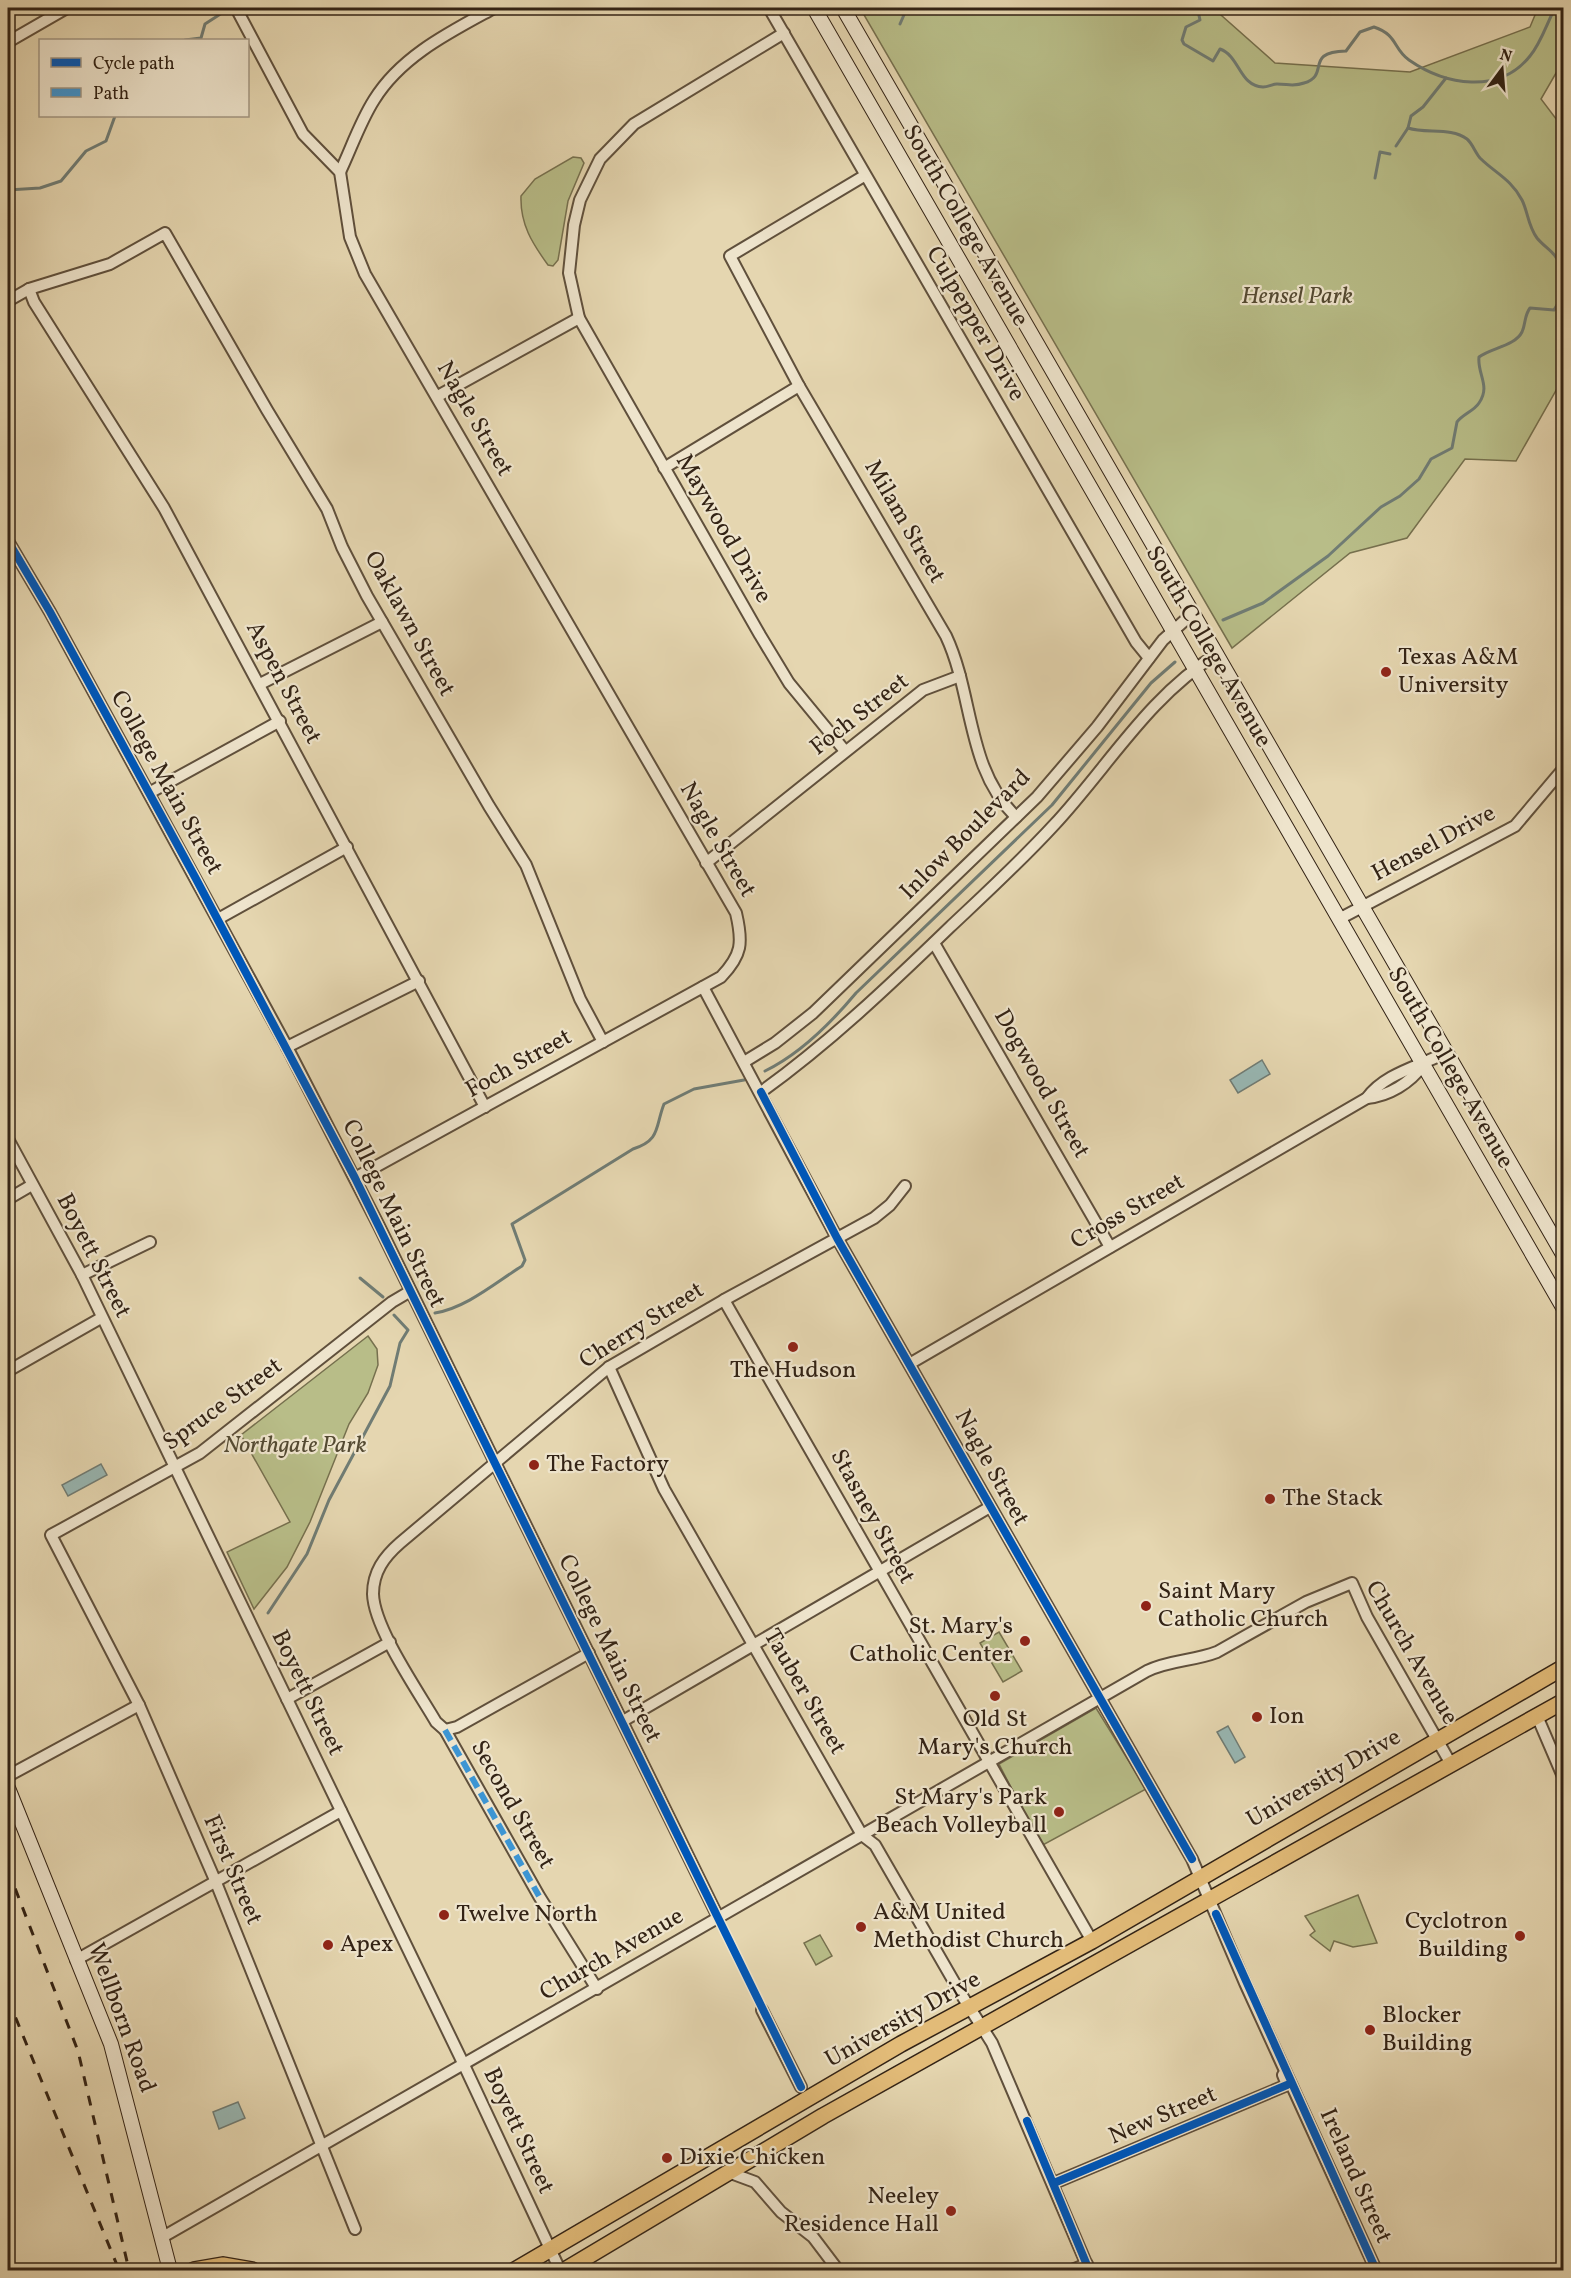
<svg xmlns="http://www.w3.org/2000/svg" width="1571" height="2278" font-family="Vollkorn,serif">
	<rect width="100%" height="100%" fill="#e5d6b0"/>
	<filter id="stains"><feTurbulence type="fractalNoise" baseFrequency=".00333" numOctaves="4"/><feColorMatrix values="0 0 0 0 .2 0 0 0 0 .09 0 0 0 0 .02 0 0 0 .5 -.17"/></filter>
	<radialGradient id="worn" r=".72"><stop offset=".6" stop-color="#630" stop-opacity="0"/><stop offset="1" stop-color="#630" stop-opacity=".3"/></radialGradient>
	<g fill="#b8bd88" stroke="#76704e" stroke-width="1.5">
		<polygon points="860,8 1213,8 1275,63 1410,72 1530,27 1538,8 1563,8 1563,61 1541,99 1563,128 1563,378 1516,461 1465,459 1407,538 1350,553 1232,648"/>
		<path d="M573 157 581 158 584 163 568 201 558 260 553 266 548 265C532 243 520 224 521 196L535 179Z"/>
		<polygon points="368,1336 377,1349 378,1365 368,1393 349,1424 310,1522 287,1567 254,1609 227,1552 290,1522 241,1435"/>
		<polygon points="999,1632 1022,1671 1003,1682 980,1643"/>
		<polygon points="1096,1708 1146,1789 1041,1846 999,1764"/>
		<polygon points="1358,1895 1377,1943 1353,1947 1334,1941 1330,1951 1312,1937 1310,1935 1315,1931 1305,1916"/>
		<polygon points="820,1935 832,1956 816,1965 804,1943"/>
	</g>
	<g fill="#98b7b3" stroke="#707c74" stroke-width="1.5">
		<polygon points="1262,1060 1270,1074 1238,1093 1230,1080"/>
		<polygon points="101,1464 107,1475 68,1496 62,1485"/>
		<polygon points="1228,1726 1245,1757 1235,1763 1217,1732"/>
		<polygon points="238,2102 245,2118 219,2129 213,2112"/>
	</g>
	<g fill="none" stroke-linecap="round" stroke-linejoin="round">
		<g stroke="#707c74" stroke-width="3">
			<path d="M1189 8 1198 11 1200 20 1186 27 1182 40 1184 44 1213 61 1220 49C1240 56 1239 86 1263 87 1268 87 1273 84 1277 84 1288 84 1294 87 1304 83 1331 75 1303 52 1346 51L1360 32 1374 27C1398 35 1393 49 1409 60 1445 85 1499 95 1530 56 1541 43 1547 23 1555 8"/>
			<polyline points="900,24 907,8"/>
			<polyline points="185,40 201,38 205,24 222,13"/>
			<polyline points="1396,146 1408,128"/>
			<polyline points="1375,178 1380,152 1390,154"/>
			<polyline points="8,190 40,188 61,181 86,151 106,141 115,116"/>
			<path d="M1223 620 1263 603 1328 556 1381 507 1400 496 1419 479 1431 459 1452 448 1457 422C1463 414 1474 411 1479 403 1491 386 1477 374 1479 357 1491 348 1515 346 1522 332 1526 323 1524 316 1530 308L1554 310C1562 299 1564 279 1560 266 1557 253 1545 248 1537 238 1528 226 1528 212 1522 200 1511 179 1495 173 1480 158 1475 152 1472 143 1467 139 1451 127 1426 134 1408 128L1411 116 1423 107 1446 78"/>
			<path d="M765 1071C800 1054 831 1023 856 993L1052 805 1151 683 1175 662"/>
			<polyline points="360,1278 383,1297"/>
			<path d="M435 1313C466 1308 495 1283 522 1266L525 1260 512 1224 633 1149C661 1140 655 1127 664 1104L694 1089 744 1080"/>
			<polyline points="268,1613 307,1554 329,1500 390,1386 400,1343 408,1330 394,1315"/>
		</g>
		<defs>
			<g id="street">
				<path d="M236 8 303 134 340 172 350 237 365 274 736 913C743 943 742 955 721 977L355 1178"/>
				<polyline points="769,8 1136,642 1149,658"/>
				<polyline points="784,33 634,124 600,159 580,200 574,225 569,273 579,318 760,635 789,683 845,751"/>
				<polyline points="8,42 67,8"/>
				<path d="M340 172C351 149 360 122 374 100 401 56 450 32 494 8"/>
				<path d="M864 176 730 256 799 386 946 636C974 696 966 768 1016 817"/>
				<polyline points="29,289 34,302 164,508 485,1107"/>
				<polyline points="8,301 29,289 110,264 165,233 267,410 327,509 342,547 367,596 489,806 526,865 580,999 603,1042"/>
				<polyline points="438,396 579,318"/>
				<polyline points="664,468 799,386"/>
				<polyline points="8,541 50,612 287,1047 379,1226 718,1917"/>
				<polyline points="260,684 382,622"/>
				<polyline points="149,793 280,721"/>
				<polyline points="706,863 923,690 960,676"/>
				<polyline points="218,919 347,847"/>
				<polyline points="1339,919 1515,826 1564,768"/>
				<polyline points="934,943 1110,1247"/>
				<polyline points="703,987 837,1238 1192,1859 1245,1983 1376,2270"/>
				<polyline points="287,1047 419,981"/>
				<polyline points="744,1062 775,1043 813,1013 1037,797 1097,727 1163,640 1193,613"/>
				<path d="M761 1092C829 1043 889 986 950 927 985 894 1021 861 1054 825 1108 767 1148 697 1217 654"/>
				<path d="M1367 1098C1389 1096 1410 1083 1423 1065"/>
				<polyline points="8,1139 82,1275 464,2065 560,2270"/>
				<polyline points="8,1199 32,1185"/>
				<polyline points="82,1275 150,1242"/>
				<polyline points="724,1300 1092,1941"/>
				<path d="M911 1363 1367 1098C1385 1073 1421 1066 1447 1052"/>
				<polyline points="609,1367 664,1489 862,1835 875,1845 961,1994 992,2043 1089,2270"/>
				<polyline points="8,1371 101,1318"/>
				<polyline points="287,1699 390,1642"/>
				<polyline points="1537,1716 1564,1779"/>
				<polyline points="623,1721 990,1507"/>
				<polyline points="445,1730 457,1727 589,1653"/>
				<polyline points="8,1776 139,1705"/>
				<polyline points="76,1960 341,1811"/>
				<path d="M597 1989 539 1896 445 1730 436 1722C418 1691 374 1628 373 1594 373 1572 384 1557 400 1543L609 1367 724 1300 874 1218 890 1205 905 1186"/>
				<polyline points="762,2010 801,2087"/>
				<polyline points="728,2172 755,2182 781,2212 813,2237 838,2270"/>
				<polyline points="1054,2183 1287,2085 1283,2075"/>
				<polyline points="355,2229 215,1880 139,1705 51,1535 200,1453 392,1302 409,1292"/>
				<path d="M161 2238 1147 1671C1169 1660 1194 1661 1217 1652L1306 1602 1352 1583 1367 1617 1451 1764"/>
				<polyline points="1072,2270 1087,2264"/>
			</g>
			<g id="secondary">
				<polyline points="814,8 1564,1309"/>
				<polyline points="843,8 1564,1256"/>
				<polyline points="8,1788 111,2044 170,2270"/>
			</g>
			<g id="primary">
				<polyline points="194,2270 223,2265 252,2270"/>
				<polyline points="515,2270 901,2044 1092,1941 1564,1667"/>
				<polyline points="565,2270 823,2116 1564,1701"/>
			</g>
		</defs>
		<use href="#street" stroke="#60503c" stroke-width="14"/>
		<use href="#secondary" stroke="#332315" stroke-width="16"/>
		<use href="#primary" stroke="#332315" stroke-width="18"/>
		<use href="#street" stroke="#eee4cc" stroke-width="10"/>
		<use href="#secondary" stroke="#eee4cc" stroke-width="14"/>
		<use href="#primary" stroke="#e2bb78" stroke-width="15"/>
		<g stroke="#332315" stroke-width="3" stroke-dasharray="10 10" stroke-linecap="butt">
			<polyline points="8,1870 78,2051 129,2270"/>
			<polyline points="8,1999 119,2270"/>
		</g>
		<polyline stroke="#3d95d3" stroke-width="6" stroke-dasharray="12 6" stroke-linecap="butt" points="445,1730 539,1896"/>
		<defs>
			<g id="cycleway">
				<polyline points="8,541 50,612 195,877 355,1178 801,2087"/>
				<polyline points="761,1092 837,1238 1192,1859"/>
				<polyline points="1216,1914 1376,2270"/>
				<polyline points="1027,2121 1089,2270"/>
				<polyline points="1054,2183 1287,2085"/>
			</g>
		</defs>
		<use href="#cycleway" stroke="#eee4cc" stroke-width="11"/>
		<use href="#cycleway" stroke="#0057b8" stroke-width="8"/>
	</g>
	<g fill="#8f2418" stroke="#eee4cc" stroke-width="2">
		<circle cx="1386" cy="672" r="6"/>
		<circle cx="793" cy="1347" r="6"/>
		<circle cx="534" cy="1465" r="6"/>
		<circle cx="1270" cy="1499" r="6"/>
		<circle cx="1146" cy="1606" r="6"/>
		<circle cx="1025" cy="1641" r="6"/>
		<circle cx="995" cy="1696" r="6"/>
		<circle cx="1257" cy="1717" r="6"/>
		<circle cx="1059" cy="1812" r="6"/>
		<circle cx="444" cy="1915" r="6"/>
		<circle cx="861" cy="1927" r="6"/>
		<circle cx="1520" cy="1936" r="6"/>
		<circle cx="328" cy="1945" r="6"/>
		<circle cx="1370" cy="2030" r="6"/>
		<circle cx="667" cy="2158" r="6"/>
		<circle cx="951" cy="2211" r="6"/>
	</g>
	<g text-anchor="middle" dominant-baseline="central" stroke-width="4.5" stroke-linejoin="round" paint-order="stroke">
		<g font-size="24" fill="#332315" stroke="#eee4cc">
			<text transform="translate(965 226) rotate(60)">South College Avenue</text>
			<text transform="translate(975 324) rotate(60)">Culpepper Drive</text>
			<text transform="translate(474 419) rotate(60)">Nagle Street</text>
			<text transform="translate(904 522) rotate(60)">Milam Street</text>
			<text transform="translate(723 529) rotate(60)">Maywood Drive</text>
			<text transform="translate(409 624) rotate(61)">Oaklawn Street</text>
			<text transform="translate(1208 647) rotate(60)">South College Avenue</text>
			<text transform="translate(283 683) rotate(62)">Aspen Street</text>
			<text transform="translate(860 715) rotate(-38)">Foch Street</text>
			<text transform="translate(166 783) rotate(61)">College Main Street</text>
			<text transform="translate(966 835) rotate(-45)">Inlow Boulevard</text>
			<text transform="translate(717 840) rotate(60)">Nagle Street</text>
			<text transform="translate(1434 844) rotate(-28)">Hensel Drive</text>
			<text transform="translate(519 1064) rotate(-29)">Foch Street</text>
			<text transform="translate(1450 1068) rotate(60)">South College Avenue</text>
			<text transform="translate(1041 1084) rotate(60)">Dogwood Street</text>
			<text transform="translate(1128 1212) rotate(-30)">Cross Street</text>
			<text transform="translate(393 1214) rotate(64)">College Main Street</text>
			<text transform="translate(93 1256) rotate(63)">Boyett Street</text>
			<text transform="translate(642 1326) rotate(-32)">Cherry Street</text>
			<text transform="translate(223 1405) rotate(-36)">Spruce Street</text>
			<text transform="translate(991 1468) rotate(61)">Nagle Street</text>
			<text transform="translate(872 1517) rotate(61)">Stasney Street</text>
			<text transform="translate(609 1649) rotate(64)">College Main Street</text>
			<text transform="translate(1411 1653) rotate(60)">Church Avenue</text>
			<text transform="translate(804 1692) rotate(60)">Tauber Street</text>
			<text transform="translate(307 1693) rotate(64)">Boyett Street</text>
			<text transform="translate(1324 1779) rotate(-30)">University Drive</text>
			<text transform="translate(512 1805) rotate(60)">Second Street</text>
			<text transform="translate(232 1870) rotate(67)">First Street</text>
			<text transform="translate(612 1955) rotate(-30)">Church Avenue</text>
			<text transform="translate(121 2018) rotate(70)">Wellborn Road</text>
			<text transform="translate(903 2020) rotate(-29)">University Drive</text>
			<text transform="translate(1163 2116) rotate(-23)">New Street</text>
			<text transform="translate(518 2131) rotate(65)">Boyett Street</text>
			<text transform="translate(1355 2176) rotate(66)">Ireland Street</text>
		</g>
		<g font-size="24" font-style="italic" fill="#544a32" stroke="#eee4cc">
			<text x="1297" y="297">Hensel Park</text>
			<text x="295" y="1446">Northgate Park</text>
		</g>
		<g font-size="24" fill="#332315" stroke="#eee4cc" text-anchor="start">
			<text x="1398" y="658">Texas A&amp;M<tspan x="1398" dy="28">University</tspan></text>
			<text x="793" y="1371" text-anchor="middle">The Hudson</text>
			<text x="546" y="1465">The Factory</text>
			<text x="1282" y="1499">The Stack</text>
			<text x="1158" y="1592">Saint Mary<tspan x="1158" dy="28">Catholic Church</tspan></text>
			<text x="1013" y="1627" text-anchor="end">St. Mary's<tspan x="1013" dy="28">Catholic Center</tspan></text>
			<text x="1269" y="1717">Ion</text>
			<text x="995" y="1720" text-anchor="middle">Old St<tspan x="995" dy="28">Mary's Church</tspan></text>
			<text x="1047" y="1798" text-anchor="end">St Mary's Park<tspan x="1047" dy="28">Beach Volleyball</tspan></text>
			<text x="873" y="1913">A&amp;M United<tspan x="873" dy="28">Methodist Church</tspan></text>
			<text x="456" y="1915">Twelve North</text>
			<text x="1508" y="1922" text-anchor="end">Cyclotron<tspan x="1508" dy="28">Building</tspan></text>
			<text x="340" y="1945">Apex</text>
			<text x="1382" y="2016">Blocker<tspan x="1382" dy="28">Building</tspan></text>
			<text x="679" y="2158">Dixie Chicken</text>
			<text x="939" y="2197" text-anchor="end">Neeley<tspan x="939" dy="28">Residence Hall</tspan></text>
		</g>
	</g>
	<rect width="1571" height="2278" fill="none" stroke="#e5d6b0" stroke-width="30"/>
	<rect x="9" y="9" width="1553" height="2260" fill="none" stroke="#332315" stroke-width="3"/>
	<rect x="15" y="15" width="1541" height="2248" fill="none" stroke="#332315" stroke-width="1.5"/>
	<rect x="39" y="39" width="210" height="78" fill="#eee4cc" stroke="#a39783" stroke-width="1.5"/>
	<rect x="51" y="58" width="30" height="9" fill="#0057b8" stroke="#a39783" stroke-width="1.5"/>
	<text x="93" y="69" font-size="18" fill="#332315">Cycle path</text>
	<rect x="51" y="88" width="30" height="9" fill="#3d95d3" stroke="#a39783" stroke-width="1.5"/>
	<text x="93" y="99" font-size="18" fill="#332315">Path</text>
	<g transform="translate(1502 69) rotate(16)" stroke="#eee4cc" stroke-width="4.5" paint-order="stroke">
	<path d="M0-4.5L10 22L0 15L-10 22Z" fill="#332315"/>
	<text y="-9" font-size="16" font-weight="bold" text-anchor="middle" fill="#332315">N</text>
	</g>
	<rect width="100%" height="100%" filter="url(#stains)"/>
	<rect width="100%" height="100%" fill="url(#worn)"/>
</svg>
